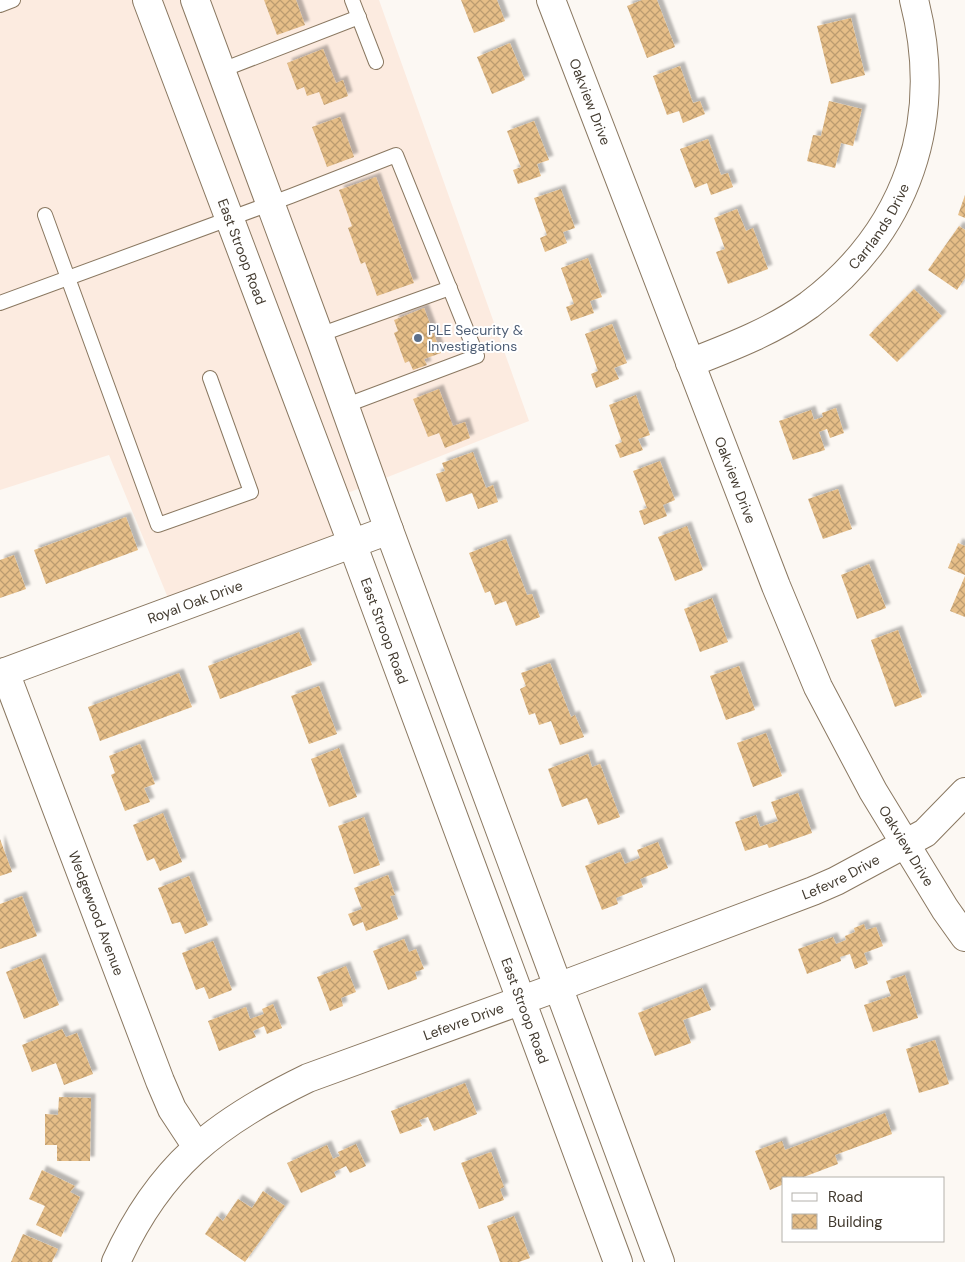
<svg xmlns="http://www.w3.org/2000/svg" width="965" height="1262" font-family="'DM Sans',sans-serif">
	<defs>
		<pattern id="building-cross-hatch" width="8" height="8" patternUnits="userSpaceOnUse" patternTransform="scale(1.25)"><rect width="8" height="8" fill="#e6be88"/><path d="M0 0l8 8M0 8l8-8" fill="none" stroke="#bc9c70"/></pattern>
		<filter id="shadow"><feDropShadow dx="4.5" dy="-4.5" stdDeviation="1" flood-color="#0004"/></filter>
	</defs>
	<rect width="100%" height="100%" fill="#fcf8f3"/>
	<polygon fill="#fcebe0" points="0,0 379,0 529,421 335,498 352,543 173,610 109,455 0,490"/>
	<g fill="url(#building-cross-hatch)" filter="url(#shadow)">
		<polygon points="264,0 296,0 305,25 277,35"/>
		<polygon points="461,0 497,0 505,21 474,33"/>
		<polygon points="642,0 657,0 675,47 647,58 627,6"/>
		<polygon points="851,18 865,75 831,84 817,26"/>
		<polygon points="510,43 525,80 492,94 477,57"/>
		<polygon points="323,49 336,83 343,80 348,96 324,105 319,92 307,96 304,87 297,90 287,63"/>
		<polygon points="680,66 693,103 700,101 705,114 683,123 679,111 667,115 653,76"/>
		<polygon points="829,101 862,109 853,146 841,143 835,168 807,161 813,135 821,136"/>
		<polygon points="340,117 354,157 327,167 312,127"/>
		<polygon points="534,121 549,160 537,164 541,176 518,184 513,170 521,167 507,131"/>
		<polygon points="708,139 721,175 728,173 733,187 711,195 707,183 695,188 680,149"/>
		<polygon points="376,177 414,283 377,296 365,262 361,264 348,228 352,226 339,190"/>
		<polygon points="561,189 575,228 563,232 567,243 545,252 540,238 547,235 534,198"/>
		<polygon points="965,195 965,218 958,215"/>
		<polygon points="737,209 746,231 753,228 768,269 728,284 716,252 725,249 714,218"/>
		<polygon points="959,226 965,230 965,278 957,290 928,270"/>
		<polygon points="588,258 602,297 590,301 594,313 571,321 566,307 574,304 561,268"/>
		<polygon points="914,289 942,316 897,362 869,335"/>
		<polygon points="424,308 441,353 424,359 427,365 413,370 409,361 405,363 394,333 398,331 394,320"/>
		<polygon points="612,324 627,363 614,368 619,379 596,388 591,374 598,371 585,334"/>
		<polygon points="439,389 453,426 465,422 470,438 445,448 439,433 428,437 413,399"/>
		<polygon points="636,395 650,435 638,439 643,450 620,458 615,445 622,442 609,405"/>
		<polygon points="836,408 844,433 830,438 827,429 819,432 825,450 793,460 779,421 811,410 814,420 823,417 822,413"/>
		<polygon points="473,452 486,488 493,485 498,502 478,509 472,493 446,502 436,474 445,471 442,463"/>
		<polygon points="660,461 675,500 663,505 667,516 644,525 639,511 647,508 633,471"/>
		<polygon points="838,489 852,529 823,539 808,499"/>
		<polygon points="126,517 138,550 46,584 34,550"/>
		<polygon points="687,526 703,570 675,581 658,537"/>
		<polygon points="506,539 527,595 532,594 540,617 516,626 506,601 495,605 490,591 485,593 469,553"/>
		<polygon points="958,543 965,546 965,575 948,568"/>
		<polygon points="14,555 26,589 0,598 0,560"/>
		<polygon points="869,564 886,608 857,619 841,575"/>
		<polygon points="965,576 965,617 950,611"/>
		<polygon points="712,598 728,642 700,652 684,609"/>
		<polygon points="898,630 922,697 895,707 871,640"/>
		<polygon points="299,632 312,665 220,699 208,666"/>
		<polygon points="550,663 571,717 575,715 584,737 560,745 551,721 539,725 535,713 529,715 520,689 526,686 521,673"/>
		<polygon points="739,666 755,710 726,720 710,676"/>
		<polygon points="179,673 192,707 100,741 88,707"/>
		<polygon points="319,686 337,734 309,744 291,696"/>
		<polygon points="766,733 782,776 753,787 737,743"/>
		<polygon points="140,744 155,784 144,788 150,802 125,811 111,775 115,773 109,756"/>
		<polygon points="339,748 357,797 329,807 311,759"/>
		<polygon points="588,754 592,767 600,764 620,817 598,825 587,798 562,807 548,769"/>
		<polygon points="798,793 812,833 769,848 767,844 745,851 735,822 756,815 760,827 778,821 771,802"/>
		<polygon points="163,813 182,862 160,871 154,858 147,861 133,825"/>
		<polygon points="364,817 380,865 354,874 338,826"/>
		<polygon points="0,839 12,872 0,876"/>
		<polygon points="658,842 668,868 640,879 643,887 616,898 618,904 602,910 585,866 620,852 625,864 640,858 637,850"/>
		<polygon points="388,875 395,895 390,896 398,919 366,931 363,922 353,926 348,914 362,909 354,888"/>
		<polygon points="189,876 208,925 185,934 180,922 172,924 158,888"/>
		<polygon points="22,896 37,936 0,949 0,904"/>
		<polygon points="864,924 866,930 876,927 883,946 864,953 868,964 855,969 850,954 840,957 841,961 807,974 798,949 833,937 836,944 846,940 845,936 855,932 854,928"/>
		<polygon points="404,939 409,952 416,949 424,969 415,972 417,979 388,990 373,951"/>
		<polygon points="213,941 232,990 209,999 204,987 196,990 182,953"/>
		<polygon points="41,958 59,1005 24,1019 6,972"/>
		<polygon points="346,966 356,992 341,998 343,1006 330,1011 317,977"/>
		<polygon points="905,975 918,1018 873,1032 864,1005 891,996 886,981"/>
		<polygon points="702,988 711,1010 683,1020 691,1043 655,1056 638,1013"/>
		<polygon points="273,1004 282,1028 267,1034 264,1026 253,1031 256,1037 219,1051 208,1021 246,1007 250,1019 264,1014 262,1009"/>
		<polygon points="62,1029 66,1037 77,1033 93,1074 64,1085 56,1063 32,1072 22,1045"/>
		<polygon points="935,1040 949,1084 919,1093 906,1049"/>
		<polygon points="465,1083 477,1114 434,1131 428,1117 419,1120 422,1126 400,1134 391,1111"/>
		<polygon points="59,1097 91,1098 90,1161 57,1161 57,1145 45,1145 45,1114 58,1115"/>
		<polygon points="885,1113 892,1134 835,1155 838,1164 801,1178 784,1178 784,1184 770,1190 755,1151 782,1141 785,1150"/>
		<polygon points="356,1144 366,1166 350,1173 346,1166 334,1172 336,1177 301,1193 287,1163 327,1145 333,1159 340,1156 338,1152"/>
		<polygon points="491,1152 504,1187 500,1189 504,1200 479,1209 461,1163"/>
		<polygon points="42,1170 75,1186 70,1192 80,1197 61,1237 36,1225 45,1206 29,1199"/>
		<polygon points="263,1191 285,1206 245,1262 205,1234 217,1216 223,1221 238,1199 252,1208"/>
		<polygon points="514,1216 530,1258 519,1262 500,1262 487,1226"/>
		<polygon points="23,1234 58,1249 52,1262 11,1262"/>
	</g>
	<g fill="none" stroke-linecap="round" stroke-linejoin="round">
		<defs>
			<g id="service">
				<polyline points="352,0 376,62"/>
				<polyline points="0,5 13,0"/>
				<polyline points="222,70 359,17"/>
				<polyline points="45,215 158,525 251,492 210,378"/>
				<polyline points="0,303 291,196 396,155 477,356 344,406"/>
				<polyline points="319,335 450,288"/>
			</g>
			<g id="minor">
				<path id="s1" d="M551 0 776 586 818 687 873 791 945 909 965 937"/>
				<path id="s2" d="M690 363C731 347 773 331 809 305 908 230 945 120 914 0"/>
				<path id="s3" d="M5 672 160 1081 172 1109 197 1147"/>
				<path id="s4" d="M0 674 389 530"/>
				<path id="s5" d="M116 1262C159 1167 215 1123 308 1078L558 987 813 891 836 881 925 833 965 792"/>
			</g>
			<g id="secondary">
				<path id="s6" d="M147 0 352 543 618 1262"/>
				<polyline points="195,0 322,343 389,530 660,1262"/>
			</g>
		</defs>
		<use href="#service" stroke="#8a7861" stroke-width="16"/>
		<use href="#minor" stroke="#8a7861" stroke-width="30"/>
		<use href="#secondary" stroke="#8a7861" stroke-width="30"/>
		<use href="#service" stroke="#fff" stroke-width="14"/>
		<use href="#minor" stroke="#fff" stroke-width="28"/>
		<use href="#secondary" stroke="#fff" stroke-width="28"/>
	</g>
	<circle fill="#5c6f8a" stroke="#fff" stroke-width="2" cx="418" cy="338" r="5"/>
	<g text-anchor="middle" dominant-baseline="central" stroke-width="4" stroke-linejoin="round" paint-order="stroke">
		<g font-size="14" fill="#433b30" stroke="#fff">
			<text stroke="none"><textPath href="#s1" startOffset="109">Oakview Drive</textPath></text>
			<text stroke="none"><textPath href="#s2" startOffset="239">Carrlands Drive</textPath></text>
			<text stroke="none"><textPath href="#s6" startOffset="269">East Stroop Road</textPath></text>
			<text stroke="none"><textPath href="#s1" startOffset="514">Oakview Drive</textPath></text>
			<text stroke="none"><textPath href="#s4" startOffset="208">Royal Oak Drive</textPath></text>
			<text stroke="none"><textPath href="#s6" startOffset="674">East Stroop Road</textPath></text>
			<text stroke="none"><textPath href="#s1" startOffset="919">Oakview Drive</textPath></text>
			<text stroke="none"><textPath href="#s5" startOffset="842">Lefevre Drive</textPath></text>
			<text stroke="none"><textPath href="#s3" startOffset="258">Wedgewood Avenue</textPath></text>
			<text stroke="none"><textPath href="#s6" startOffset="1079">East Stroop Road</textPath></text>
			<text stroke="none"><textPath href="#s5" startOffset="438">Lefevre Drive</textPath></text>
		</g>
		<g font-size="14" fill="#4e5e75" stroke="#fff" text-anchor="start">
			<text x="428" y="330">PLE Security &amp;<tspan x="428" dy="16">Investigations</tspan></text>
		</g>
	</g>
	<rect x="782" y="1177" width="162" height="65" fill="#ffffff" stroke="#b4b1ac"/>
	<rect x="792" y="1193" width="25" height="8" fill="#ffffff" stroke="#b4b1ac"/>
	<text x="828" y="1202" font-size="15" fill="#433b30">Road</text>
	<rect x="792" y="1214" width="25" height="15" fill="url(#building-cross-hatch)" stroke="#b4b1ac"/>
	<text x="828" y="1227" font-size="15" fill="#433b30">Building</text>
</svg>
